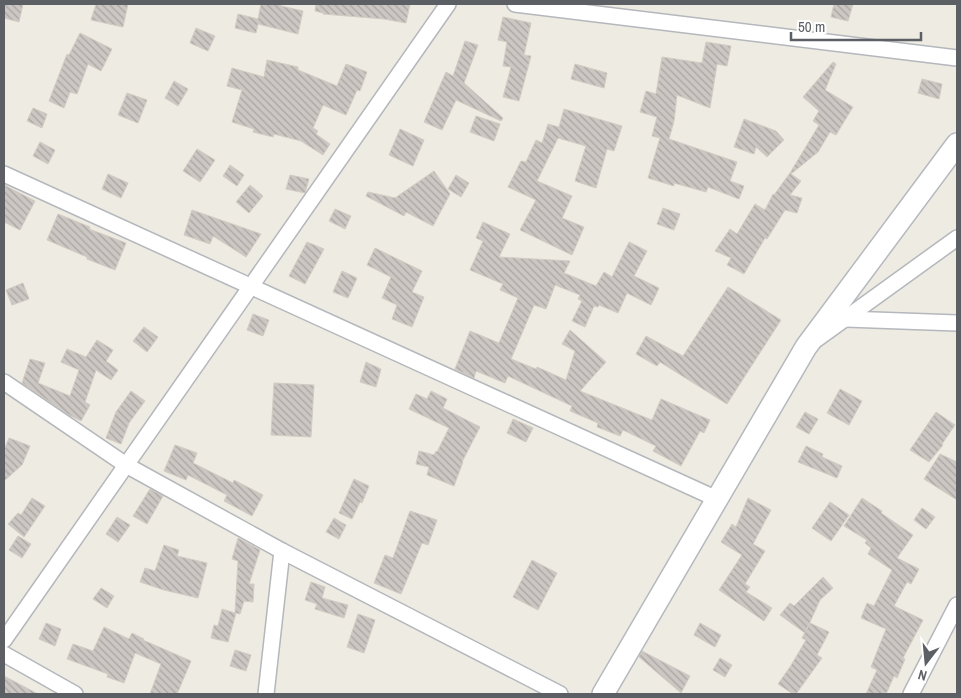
<svg xmlns="http://www.w3.org/2000/svg" width="961" height="698" font-family="'Archivo Narrow',sans-serif">
	<defs>
		<pattern id="building-back-hatch" width="6" height="6" patternUnits="userSpaceOnUse" patternTransform="scale(1.25)"><rect width="6" height="6" fill="#ccc7c3"/><path d="M-1 5l2 2M0 0l6 6M5-1l2 2" fill="none" stroke="#a9a5a2"/></pattern>
	</defs>
	<rect width="100%" height="100%" fill="#eeebe3"/>
	<g fill="url(#building-back-hatch)" stroke="#d3ccc2">
		<polygon points="5,4 23,4 19,22 4,18"/>
		<polygon points="96,4 128,4 123,27 91,20"/>
		<polygon points="261,4 281,4 281,6 303,11 298,34 258,24 256,33 235,28 238,14 258,19"/>
		<polygon points="316,4 410,4 406,23 384,19 323,14 323,13 315,11"/>
		<polygon points="834,4 853,4 848,21 831,17"/>
		<polygon points="503,17 531,23 524,55 531,56 519,101 503,97 511,67 503,66 507,42 498,40"/>
		<polygon points="196,28 215,36 208,51 190,43"/>
		<polygon points="80,33 112,49 101,71 88,64 77,94 70,92 64,108 49,101 67,54 69,55"/>
		<polygon points="465,41 478,45 464,83 503,118 501,121 456,100 442,130 424,122 446,72 453,76"/>
		<polygon points="706,42 731,46 727,66 717,64 710,108 677,95 674,121 669,139 737,162 730,181 744,186 739,199 708,187 706,192 674,183 674,186 648,178 660,138 652,136 657,117 640,112 646,91 656,94 662,57 702,63"/>
		<polygon points="267,60 298,67 298,70 337,86 346,64 367,72 360,91 357,90 346,115 323,105 313,128 318,131 316,134 330,144 323,155 301,141 274,134 273,137 253,132 254,129 232,122 242,90 227,86 232,68 264,77"/>
		<polygon points="833,62 836,64 825,90 853,107 836,135 830,132 818,152 791,174 801,181 790,195 802,198 797,213 785,210 767,239 765,238 744,274 727,265 731,258 715,251 730,229 737,234 755,204 765,210 773,194 774,195 790,173 819,125 813,121 819,111 803,97"/>
		<polygon points="575,64 607,73 604,88 571,79"/>
		<polygon points="922,79 942,84 939,99 918,93"/>
		<polygon points="174,81 188,89 178,106 165,98"/>
		<polygon points="127,93 147,100 138,123 118,115"/>
		<polygon points="33,108 47,114 42,128 27,121"/>
		<polygon points="564,109 622,126 614,151 607,149 596,188 575,181 586,146 558,138 537,181 572,196 562,218 584,227 572,255 520,230 536,200 508,187 521,161 526,162 536,140 542,143 548,124 559,127"/>
		<polygon points="476,116 500,124 494,141 470,132"/>
		<polygon points="744,119 776,131 784,140 767,157 756,147 754,154 734,147"/>
		<polygon points="400,129 424,140 413,166 389,155"/>
		<polygon points="40,142 55,150 48,164 33,156"/>
		<polygon points="197,149 215,160 200,182 183,171"/>
		<polygon points="230,165 244,175 237,186 223,176"/>
		<polygon points="434,171 450,194 433,226 406,212 404,216 366,196 368,192 395,198"/>
		<polygon points="108,174 128,183 121,198 102,189"/>
		<polygon points="290,175 309,179 305,193 286,189"/>
		<polygon points="456,175 469,183 461,197 448,189"/>
		<polygon points="4,185 35,201 20,230 4,222"/>
		<polygon points="250,185 263,196 249,213 236,202"/>
		<polygon points="663,208 680,214 674,230 657,224"/>
		<polygon points="335,209 351,216 345,229 329,221"/>
		<polygon points="192,210 261,234 246,257 213,236 210,244 184,235"/>
		<polygon points="58,214 90,227 89,229 126,243 115,270 87,259 87,257 47,240"/>
		<polygon points="483,222 510,234 499,257 570,261 564,273 596,286 604,272 612,277 629,242 647,251 634,276 659,288 651,305 627,293 618,313 599,305 598,307 594,306 585,327 572,321 582,301 578,299 580,295 555,285 546,309 534,305 511,359 536,369 537,367 566,380 575,351 562,344 570,330 606,362 580,391 652,420 661,399 710,420 704,433 700,431 681,466 653,451 656,446 623,430 620,436 597,427 598,423 570,411 572,406 508,376 505,383 476,371 474,378 455,369 470,331 499,343 518,298 500,290 503,284 470,270 483,241 476,238"/>
		<polygon points="307,242 324,249 305,284 289,276"/>
		<polygon points="375,248 422,271 412,292 424,297 412,327 392,319 397,305 382,298 391,277 367,265"/>
		<polygon points="342,271 357,278 348,298 333,292"/>
		<polygon points="23,283 29,299 12,305 6,290"/>
		<polygon points="728,287 781,320 727,404 660,362 657,366 636,354 646,336 683,356"/>
		<polygon points="253,314 269,320 263,336 247,330"/>
		<polygon points="144,327 158,337 147,352 133,341"/>
		<polygon points="97,340 113,350 106,361 118,370 111,380 96,370 85,402 90,405 81,421 69,415 22,383 30,359 45,363 38,383 70,396 79,370 61,362 67,349 86,357"/>
		<polygon points="366,362 381,369 376,387 360,382"/>
		<polygon points="274,383 314,385 311,437 271,435"/>
		<polygon points="840,389 862,401 849,425 827,413"/>
		<polygon points="131,391 145,401 129,423 121,444 106,438 116,412"/>
		<polygon points="431,391 447,399 443,408 480,427 462,462 463,462 454,486 427,475 429,467 416,464 419,451 434,455 436,451 437,452 449,428 409,409 416,394 427,399"/>
		<polygon points="805,412 818,419 809,434 796,427"/>
		<polygon points="936,412 955,425 942,444 943,445 929,462 910,450"/>
		<polygon points="513,419 533,428 526,442 507,433"/>
		<polygon points="9,438 30,446 22,465 4,481 4,450"/>
		<polygon points="175,445 197,453 193,463 233,483 234,480 263,495 252,516 224,501 227,495 188,475 186,480 164,471"/>
		<polygon points="806,446 823,454 822,457 842,466 837,478 798,462"/>
		<polygon points="940,454 957,462 957,500 924,479"/>
		<polygon points="354,479 369,486 362,503 360,502 352,519 339,513"/>
		<polygon points="150,489 163,496 147,524 133,516"/>
		<polygon points="32,498 45,506 24,537 8,524 18,513 21,515"/>
		<polygon points="748,498 771,510 753,544 765,551 745,584 750,587 746,592 772,608 764,621 719,590 742,555 721,542 732,524 736,527"/>
		<polygon points="862,498 882,511 881,513 913,535 897,558 919,569 911,584 907,582 894,606 923,620 903,658 905,659 897,678 894,676 886,694 866,694 877,670 871,667 886,629 861,618 867,603 874,606 892,570 868,554 871,548 865,543 867,540 844,526"/>
		<polygon points="830,502 849,515 831,541 812,528"/>
		<polygon points="922,508 935,517 926,529 914,520"/>
		<polygon points="410,511 437,520 428,545 422,543 401,594 374,583 385,555 393,558"/>
		<polygon points="117,517 130,525 118,542 106,534"/>
		<polygon points="334,518 346,525 339,539 326,532"/>
		<polygon points="18,536 31,544 22,558 9,550"/>
		<polygon points="238,538 260,550 249,584 254,584 253,602 244,601 240,614 236,613 228,642 211,638 214,625 218,626 222,609 235,613 238,561 232,559"/>
		<polygon points="164,545 179,550 177,556 207,563 198,598 164,590 140,582 145,568 155,571"/>
		<polygon points="532,560 557,573 538,610 513,597"/>
		<polygon points="823,577 833,588 820,600 805,633 780,615 790,603 794,606"/>
		<polygon points="311,582 325,587 322,598 348,605 344,618 315,609 317,604 305,600"/>
		<polygon points="101,588 114,596 107,608 93,599"/>
		<polygon points="358,614 375,620 364,653 347,647"/>
		<polygon points="46,623 61,629 55,646 39,639"/>
		<polygon points="700,623 721,635 715,647 694,635"/>
		<polygon points="810,623 829,632 817,655 822,658 796,694 793,694 778,684 790,667 806,640 802,638"/>
		<polygon points="104,627 129,639 132,633 144,639 143,640 191,661 177,694 150,694 161,664 135,653 124,683 107,677 108,674 67,659 73,644 93,651"/>
		<polygon points="235,650 251,655 246,671 230,666"/>
		<polygon points="642,651 690,676 681,693 639,657"/>
		<polygon points="720,658 732,665 725,677 713,670"/>
		<polygon points="4,676 38,694 4,694"/>
	</g>
	<g fill="none" stroke-linecap="round" stroke-linejoin="round">
		<defs>
			<g id="street">
				<polyline points="515,4 957,58"/>
				<polyline points="4,174 717,499"/>
				<polyline points="846,319 957,323"/>
				<polyline points="817,339 957,238"/>
				<polyline points="4,382 126,465 282,551 560,694"/>
				<polyline points="4,640 448,4"/>
				<polyline points="4,654 75,694"/>
				<polyline points="266,694 282,551"/>
				<polyline points="911,694 957,605"/>
			</g>
			<polyline id="secondary" points="603,694 806,347 957,144"/>
		</defs>
		<use href="#street" stroke="#b4b7bb" stroke-width="18"/>
		<use href="#secondary" stroke="#b5b9be" stroke-width="24"/>
		<use href="#street" stroke="#fff" stroke-width="15"/>
		<use href="#secondary" stroke="#fff" stroke-width="21"/>
	</g>
	<rect width="961" height="698" fill="none" stroke="#5c6064" stroke-width="10"/>
	<g transform="translate(926 663) rotate(196)" stroke="#ffffff" stroke-width="4" paint-order="stroke">
	<path d="M0-4L9 19L0 12L-9 19Z" fill="#5c6064"/>
	<text y="-8" font-size="14" font-weight="bold" text-anchor="middle" fill="#5c6064">N</text>
	</g>
	<path d="M791 32v8h130v-8" fill="none" stroke="#5c6064" stroke-width="2.5"/>
	<text x="798" y="32" font-size="15" fill="#5c6064" stroke="#ffffff" stroke-width="4" paint-order="stroke">50 m</text>
</svg>
